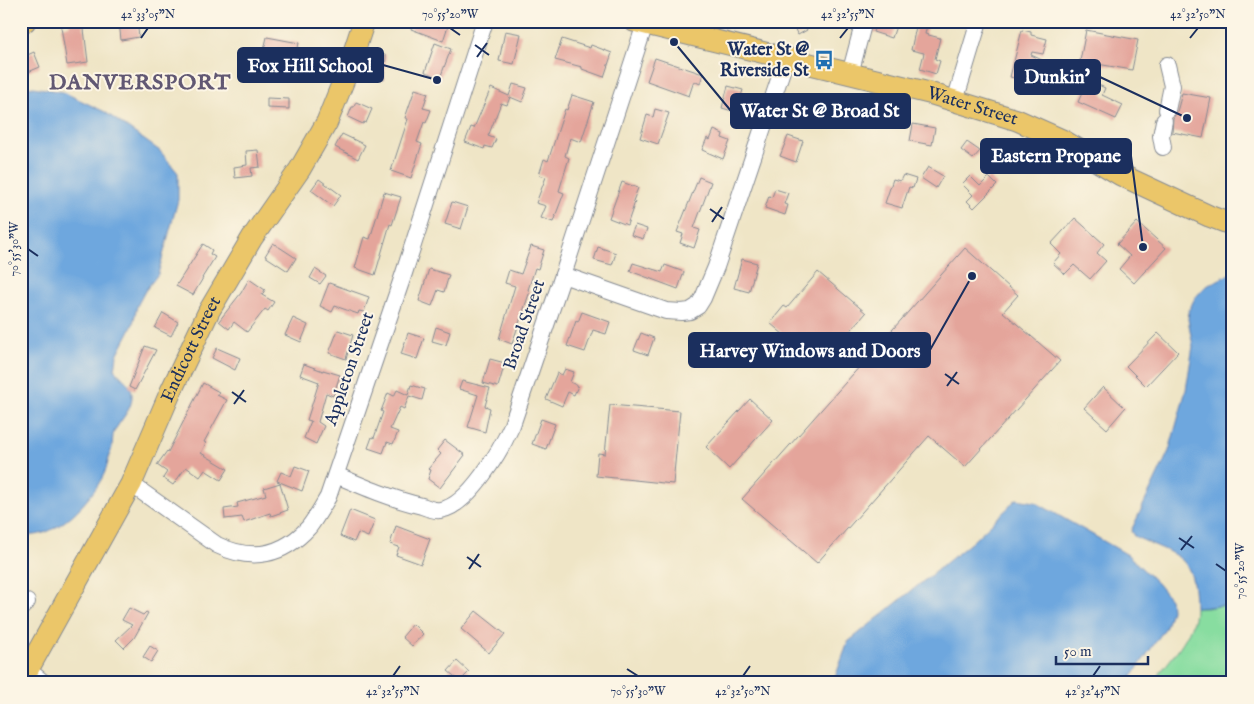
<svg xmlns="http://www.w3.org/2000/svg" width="1254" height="704" font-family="'IM FELL English',serif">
	<rect width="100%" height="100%" fill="#fcf5e5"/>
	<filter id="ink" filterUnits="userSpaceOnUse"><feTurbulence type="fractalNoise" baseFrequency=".02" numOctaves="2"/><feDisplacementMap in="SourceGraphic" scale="10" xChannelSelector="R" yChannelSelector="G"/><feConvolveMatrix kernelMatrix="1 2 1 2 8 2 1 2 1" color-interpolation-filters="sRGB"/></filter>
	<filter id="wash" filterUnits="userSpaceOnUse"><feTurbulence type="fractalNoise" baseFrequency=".0096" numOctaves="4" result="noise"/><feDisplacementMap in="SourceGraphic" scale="20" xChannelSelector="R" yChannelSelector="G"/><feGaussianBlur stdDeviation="1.12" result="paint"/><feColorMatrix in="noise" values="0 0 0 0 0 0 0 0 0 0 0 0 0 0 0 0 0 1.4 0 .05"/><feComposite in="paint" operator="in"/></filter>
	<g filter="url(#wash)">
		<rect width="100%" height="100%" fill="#efe5c6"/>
		<path fill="#88dda0" stroke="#52867f" d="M1224 605 1233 607V683H1152C1167 663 1196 633 1195 608H1206Z"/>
		<g fill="#6ea7de" stroke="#446b9e">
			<path d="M21 85 63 92 105 112 160 151 178 173V200L158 274 145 291 137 306 133 324 117 355 115 370C121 378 132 384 132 395 133 409 120 420 114 432 112 436 113 442 112 447 110 454 108 462 106 469 97 495 52 546 21 533Z"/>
			<path d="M1233 272V607C1220 604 1208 608 1195 608 1195 594 1194 573 1184 562 1174 551 1147 543 1134 536L1131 531 1169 451 1186 390 1193 346 1188 319 1189 310 1195 298 1205 287Z"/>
			<polygon points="1016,499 1035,502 1128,555 1157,583 1170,599 1171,610 1166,627 1127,683 833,683 848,642 972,542 1009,507"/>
		</g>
		<g id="blocks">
			<g fill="#e4a59b">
				<polygon points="69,21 83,21 88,62 67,65 61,27 70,25"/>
				<polygon points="119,21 137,21 139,37 121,40"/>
				<polygon points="414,21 436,21 448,26 443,41 411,29"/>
				<polygon points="790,21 802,21 807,30 798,35"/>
				<polygon points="877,21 892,21 897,23 892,38 873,32"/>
				<polygon points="917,22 927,25 925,34 940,38 935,59 940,61 936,74 920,69 924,53 911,50"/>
				<polygon points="1022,30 1031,32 1031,35 1047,39 1043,54 1032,52 1031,55 1042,60 1041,63 1050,65 1047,80 1036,77 1035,83 1010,77"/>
				<polygon points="1086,30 1138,40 1132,70 1080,61"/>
				<polygon points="505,31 521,34 514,64 499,61"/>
				<polygon points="267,37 299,43 297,52 277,49 275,57 263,54"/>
				<polygon points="562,39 590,48 591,45 612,53 604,77 582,69 582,67 555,60"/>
				<polygon points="435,43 451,49 440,78 425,72"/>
				<polygon points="34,52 40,67 21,75 21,58"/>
				<polygon points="368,54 386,55 384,80 366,79"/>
				<polygon points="655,58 703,74 700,84 694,81 689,96 647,81"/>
				<polygon points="1088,80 1105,88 1102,95 1123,105 1116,119 1078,102"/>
				<polygon points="513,84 527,88 522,102 510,97 507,105 501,103 489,134 488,136 496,139 492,148 485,146 484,149 465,142 471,127 474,128 491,88 509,96"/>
				<polygon points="728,86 743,90 736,112 722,108"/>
				<polygon points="415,89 428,93 423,108 431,110 426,123 424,122 417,142 422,144 411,178 391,171 408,119 405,118"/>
				<polygon points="1182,93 1211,98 1203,138 1172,132 1173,118 1177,112"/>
				<polygon points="572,95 594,102 581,142 570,138 565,156 569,158 559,191 564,193 553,222 541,218 546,206 536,203 546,177 539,175 544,159 548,161 565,109 567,110"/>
				<polygon points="267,98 289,99 289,109 267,108"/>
				<polygon points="356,102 372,109 366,123 364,122 363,124 348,117 352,107 354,107"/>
				<polygon points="655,109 669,113 658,144 640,138 647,115 653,117"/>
				<polygon points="913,124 935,128 932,145 910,141"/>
				<polygon points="714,130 723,134 722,138 730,141 723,159 702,150 707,138 710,140"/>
				<polygon points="342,134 365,145 358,159 335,147"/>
				<polygon points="788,136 803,141 796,162 780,156"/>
				<polygon points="967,142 980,151 973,159 961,150"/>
				<polygon points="258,150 260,167 251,168 252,176 235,178 234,167 247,165 246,151"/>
				<polygon points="928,167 943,176 936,188 921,178"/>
				<polygon points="903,175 916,179 913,188 909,187 902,208 885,203 893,179 900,181"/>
				<polygon points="970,176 980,186 989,177 997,185 974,208 967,201 973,195 962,184"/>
				<polygon points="699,177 711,182 694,228 700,230 694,248 680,243 683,234 677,232"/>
				<polygon points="319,179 341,195 333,206 311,190"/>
				<polygon points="622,182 638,188 633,201 635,202 627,225 609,218"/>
				<polygon points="775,189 788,193 784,204 788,205 785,215 765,208 769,196 772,197"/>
				<polygon points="384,192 401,197 392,225 390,224 375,275 355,268 364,237 370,239"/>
				<polygon points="452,202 468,207 461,229 445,224"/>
				<polygon points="1075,218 1104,244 1097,253 1106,261 1090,279 1074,265 1065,274 1053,263 1061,254 1051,244"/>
				<polygon points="1137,222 1166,248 1134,283 1119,269 1130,256 1117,244"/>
				<polygon points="635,225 647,229 643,239 631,235"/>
				<polygon points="273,243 296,258 288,271 265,256"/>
				<polygon points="203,244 212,250 210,254 215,257 202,278 203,278 193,295 176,286"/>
				<polygon points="531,246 544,250 538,269 535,268 528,290 530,291 512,344 499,339 515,286 505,283 509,270 521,274"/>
				<polygon points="598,247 616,253 612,265 594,260"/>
				<polygon points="965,248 1018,295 1003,312 1060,361 965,467 929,436 817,563 742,499"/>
				<polygon points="742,259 757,263 749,292 734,288"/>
				<polygon points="633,263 662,272 665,265 684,272 678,289 630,271"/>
				<polygon points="315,269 326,276 320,284 310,278"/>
				<polygon points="429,269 449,275 444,292 438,290 432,306 419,301"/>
				<polygon points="818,272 866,313 820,366 770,323 784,306 787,308"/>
				<polygon points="249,279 265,290 262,295 274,302 268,311 265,309 247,332 234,322 229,329 219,321 241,293"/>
				<polygon points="329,283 369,297 364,312 359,311 358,314 335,306 332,312 320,306"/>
				<polygon points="582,312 610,322 606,334 593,330 585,352 567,346 576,321 578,322"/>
				<polygon points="163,313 178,322 171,336 155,328"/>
				<polygon points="293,318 308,325 301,342 285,335"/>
				<polygon points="436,327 450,332 446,345 432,341"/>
				<polygon points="338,330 353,335 346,359 329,353"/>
				<polygon points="408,333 424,338 417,359 401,354"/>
				<polygon points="641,333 654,338 648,355 634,350"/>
				<polygon points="1158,333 1178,352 1146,386 1126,366"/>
				<polygon points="145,346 156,350 135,390 129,387"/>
				<polygon points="217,348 240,358 235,370 212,358"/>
				<polygon points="490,359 505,363 498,387 483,383"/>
				<polygon points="304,364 323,371 323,370 340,375 333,396 326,393 318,422 324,426 316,444 304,438 311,421 307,420 319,382 300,375"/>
				<polygon points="565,369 574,372 570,382 578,386 574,395 568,392 562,406 546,399 557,373 562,375"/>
				<polygon points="462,381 490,388 485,406 490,408 485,432 468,427 478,395 459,389"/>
				<polygon points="203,383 219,392 217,395 227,400 204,442 206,443 201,453 228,469 221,480 205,470 200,477 186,467 173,485 163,478 167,472 157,465 167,451 168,452"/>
				<polygon points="411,385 425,389 422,400 409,396 404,409 400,407 390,429 398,432 393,444 387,442 383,453 368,448 372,437 374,438 383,412 381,411 388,393 394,396 397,390 408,395"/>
				<polygon points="1103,387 1125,408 1107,429 1084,408"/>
				<polygon points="750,399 773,420 729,469 706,447"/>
				<polygon points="610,405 680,411 673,484 596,476 598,453 605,454"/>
				<polygon points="541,419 555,424 546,449 532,444"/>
				<polygon points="445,440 465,455 440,488 428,479 431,470 428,469 441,454 437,450"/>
				<polygon points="295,466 309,471 302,491 277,481 281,472 291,476"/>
				<polygon points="280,483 288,510 271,516 270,513 244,522 242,517 225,519 224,509 238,507 237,503 266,495 264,488"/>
				<polygon points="350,510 375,520 368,537 358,533 354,542 340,536"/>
				<polygon points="396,526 430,539 421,564 396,555 399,547 390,544"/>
				<polygon points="129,608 143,615 146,612 148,613 134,638 124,648 116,640 132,625 122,620"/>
				<polygon points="476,611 505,634 489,653 461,629"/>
				<polygon points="413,624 423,634 412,646 402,637"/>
				<polygon points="150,646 158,651 151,662 143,657"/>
				<polygon points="457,661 469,672 460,681 448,671"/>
			</g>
		</g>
	</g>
	<g filter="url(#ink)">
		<use href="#blocks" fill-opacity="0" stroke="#858a92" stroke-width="1"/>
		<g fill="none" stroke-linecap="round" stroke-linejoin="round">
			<defs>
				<g id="minor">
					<polyline points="850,74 864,21"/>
					<polyline points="955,101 979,21"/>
					<polyline points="1167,110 1172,86 1167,65"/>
					<polyline points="1163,147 1161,136 1164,121"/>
					<polyline points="563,275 666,311 682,312 690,311 698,306 703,298 716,267 786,59"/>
					<path d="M336 475C364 487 392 499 422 506 427 508 435 511 440 510 468 507 502 448 512 425L563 275 645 24"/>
					<path d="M131 484 217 545C252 562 283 556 309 527 316 518 322 507 328 497L404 273 485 21"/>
					<polyline points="21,608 27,602"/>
					<polyline points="28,670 44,683"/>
				</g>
				<g id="major">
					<path id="s1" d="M634 21 929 93 1017 120 1062 140 1121 175 1209 216 1233 225"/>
					<polyline points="21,23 25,21"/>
					<path id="s2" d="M21 682 131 484 171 391 209 311 252 238 300 169 327 122 349 67 364 21"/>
				</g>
			</defs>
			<use href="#minor" stroke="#858a92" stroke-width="18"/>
			<use href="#major" stroke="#858a92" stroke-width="23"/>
			<use href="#minor" stroke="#fff" stroke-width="16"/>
			<use href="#major" stroke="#ebc669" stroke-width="21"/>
		</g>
	</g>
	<path fill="none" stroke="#1b2f5e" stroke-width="2" d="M450 28 460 35M141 38 148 28M840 38 848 28M1190 38 1198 28M475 45 489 55M477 57 487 43M710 209 724 219M712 222 722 207M28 249 38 256M945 374 959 384M947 386 957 372M232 392 246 402M234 404 244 390M1179 538 1194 548M1181 550 1192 536M467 557 481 567M1216 564 1226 571M469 569 479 554M627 669 638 676M393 676 400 666M743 676 750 666M1093 676 1100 666"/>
	<defs>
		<symbol id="bus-bare" viewBox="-9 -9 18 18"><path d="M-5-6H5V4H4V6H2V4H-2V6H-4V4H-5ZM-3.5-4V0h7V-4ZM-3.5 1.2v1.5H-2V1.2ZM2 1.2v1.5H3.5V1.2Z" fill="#1f6fb2" stroke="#fcf5e5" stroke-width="2.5" paint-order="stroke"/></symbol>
	</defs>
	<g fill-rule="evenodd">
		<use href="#bus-bare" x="810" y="46" width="28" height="28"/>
	</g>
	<g text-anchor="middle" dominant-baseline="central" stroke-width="4" stroke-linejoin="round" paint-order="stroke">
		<g font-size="18" font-weight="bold" fill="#1b2f5e" stroke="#fcf5e5" text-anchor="end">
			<text x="809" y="50">Water St @<tspan x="809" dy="21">Riverside St</tspan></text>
		</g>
		<g font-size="18" fill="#1b2f5e" stroke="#fcf5e5">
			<text stroke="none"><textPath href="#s1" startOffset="349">Water Street</textPath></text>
			<text transform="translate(525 325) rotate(-71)">Broad Street</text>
			<text stroke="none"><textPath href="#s2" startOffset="374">Endicott Street</textPath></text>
			<text transform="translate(350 369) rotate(-71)">Appleton Street</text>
		</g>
		<g font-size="22" font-weight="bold" letter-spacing="1" fill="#615873" stroke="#fcf5e5">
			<text x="140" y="83">DANVERSPORT</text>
		</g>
	</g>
	<path fill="none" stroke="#1b2f5e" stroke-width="2" d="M437 80L383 65M1187 118L1100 77M674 42L731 111M1143 247L1131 156M972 276L930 350"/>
	<g fill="#1b2f5e" stroke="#fcf5e5" stroke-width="2">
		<circle cx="437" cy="80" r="5"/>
		<circle cx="1187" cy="118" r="5"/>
		<circle cx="674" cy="42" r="5"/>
		<circle cx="1143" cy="247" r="5"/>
		<circle cx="972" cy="276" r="5"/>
	</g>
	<g fill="#1b2f5e" stroke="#1b2f5e" stroke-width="2">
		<rect x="238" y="48" width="145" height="34" rx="5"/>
		<rect x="1015" y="60" width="85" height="34" rx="5"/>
		<rect x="731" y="94" width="179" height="34" rx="5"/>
		<rect x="981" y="139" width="150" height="34" rx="5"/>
		<rect x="689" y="333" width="241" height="34" rx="5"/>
	</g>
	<g font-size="19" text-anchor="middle" font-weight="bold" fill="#fff">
		<text x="310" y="72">Fox Hill School</text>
		<text x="1057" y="83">Dunkin'</text>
		<text x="820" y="117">Water St @ Broad St</text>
		<text x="1056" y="162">Eastern Propane</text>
		<text x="810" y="357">Harvey Windows and Doors</text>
	</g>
	<rect width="1254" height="704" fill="none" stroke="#fcf5e5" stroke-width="55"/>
	<path d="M1056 656v8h92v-8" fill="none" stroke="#1b2f5e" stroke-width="2.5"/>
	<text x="1064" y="656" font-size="15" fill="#1b2f5e" stroke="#fcf5e5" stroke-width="4" paint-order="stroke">50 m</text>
	<rect x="28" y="28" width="1198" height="648" fill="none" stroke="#1b2f5e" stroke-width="2"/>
	<g font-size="12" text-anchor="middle" fill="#1b2f5e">
		<text x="148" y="18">42°33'05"N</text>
		<text x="450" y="18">70°55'20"W</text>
		<text x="848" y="18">42°32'55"N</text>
		<text x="1198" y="18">42°32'50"N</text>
		<text transform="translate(14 249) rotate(-90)" y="4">70°55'30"W</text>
		<text transform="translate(1240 571) rotate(-90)" y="4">70°55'20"W</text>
		<text x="393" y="695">42°32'55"N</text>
		<text x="638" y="695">70°55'30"W</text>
		<text x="743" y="695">42°32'50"N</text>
		<text x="1093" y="695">42°32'45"N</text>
	</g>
</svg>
